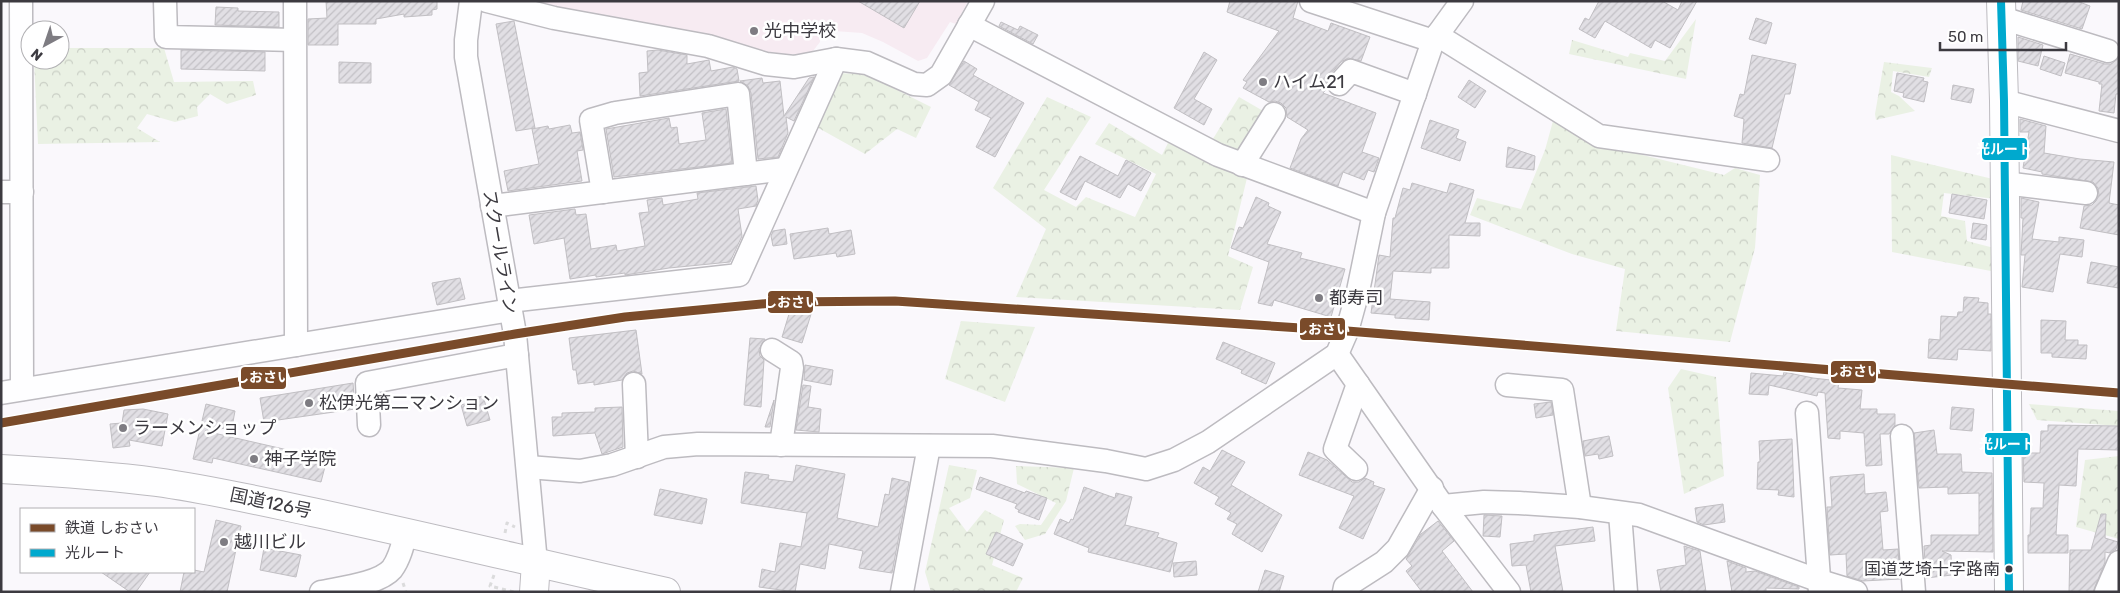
<svg xmlns="http://www.w3.org/2000/svg" width="2120" height="593" font-family="Rubik,'Noto Sans JP',sans-serif">
	<defs>
		<pattern id="forest-crowns" width="20" height="18" patternUnits="userSpaceOnUse" patternTransform="scale(1.25)"><rect width="20" height="18" fill="#eaf1e4"/><path d="M2 6a3 3 0 1 1 6 0M12 15a3 3 0 1 1 6 0" fill="none" stroke="#cacfc5"/></pattern>
		<pattern id="building-hatch" width="6" height="6" patternUnits="userSpaceOnUse" patternTransform="scale(1.25)"><rect width="6" height="6" fill="#e1dfe4"/><path d="M-1 1l2-2M0 6l6-6M5 7l2-2" fill="none" stroke="#c2c0c5"/></pattern>
	</defs>
	<rect width="100%" height="100%" fill="#faf8fc"/>
	<polygon fill="#f7ebf2" points="530,1 968,1 956,24 950,22 927,58 918,61 883,42 862,33 820,30 820,42 813,51 807,54 774,54 713,36 560,8"/>
	<g fill="url(#forest-crowns)">
		<polygon points="1696,19 1686,79 1569,54 1572,40 1628,57 1630,53 1665,61"/>
		<polygon points="60,48 164,48 174,82 253,81 256,95 227,104 210,94 197,107 198,116 175,122 147,114 137,128 160,142 38,144 34,60 60,60"/>
		<polygon points="1884,62 1932,68 1929,77 1893,71 1891,92 1899,96 1915,111 1876,120 1875,114"/>
		<polygon points="834,73 865,74 931,107 916,138 897,129 865,154 813,125"/>
		<polygon points="1047,97 1091,117 1044,190 1076,207 1086,197 1135,217 1156,174 1095,144 1109,123 1162,155 1168,143 1247,178 1228,256 1253,267 1240,310 1016,297 1046,229 993,188"/>
		<polygon points="1239,97 1265,112 1241,154 1211,142"/>
		<polygon points="1553,121 1598,144 1724,175 1735,168 1760,175 1755,248 1730,342 1616,331 1625,269 1572,254 1470,215 1477,198 1521,209 1545,150"/>
		<polygon points="1891,155 1993,179 1996,199 1944,193 1941,216 1965,221 1967,241 1998,249 1996,272 1892,252"/>
		<polygon points="961,321 1035,327 1005,402 945,379"/>
		<polygon points="1681,369 1716,377 1724,476 1684,494 1668,388"/>
		<polygon points="2029,404 2119,411 2119,426 2037,420"/>
		<polygon points="2119,456 2119,539 2076,527 2085,460"/>
		<polygon points="949,465 977,470 970,498 949,508 967,532 985,510 1004,520 992,565 1023,578 1016,592 931,592 925,572"/>
		<polygon points="1016,466 1074,468 1066,501 1045,534 1025,540 1015,526 1020,524 1041,525 1056,503 1017,484"/>
	</g>
	<g fill="url(#building-hatch)" stroke="#c1bfc3">
		<polygon points="326,1 437,1 437,9 432,10 432,15 404,17 404,14 376,19 376,24 338,24 338,45 308,45 308,19 327,18"/>
		<polygon points="858,1 920,1 904,28"/>
		<polygon points="1230,1 1298,1 1293,18 1328,31 1331,23 1370,37 1361,61 1348,58 1341,62 1329,76 1326,82 1327,88 1323,93 1376,113 1362,152 1379,158 1374,172 1368,170 1364,180 1343,172 1338,186 1290,168 1301,139 1308,130 1287,117 1286,108 1281,103 1275,101 1269,102 1243,88 1247,82 1243,80 1279,31 1227,12"/>
		<polygon points="1599,1 1662,1 1678,10 1682,1 1697,1 1670,48 1655,40 1651,48 1605,21 1595,38 1579,29 1585,18 1589,20"/>
		<polygon points="2023,1 2077,1 2090,6 2082,29 2021,10"/>
		<polygon points="216,7 238,8 238,11 279,12 279,27 215,25"/>
		<polygon points="1756,18 1772,23 1766,44 1749,39"/>
		<polygon points="514,21 535,128 516,131 496,24"/>
		<polygon points="1001,22 1018,30 1020,26 1038,35 1033,44 999,26"/>
		<polygon points="2018,37 2043,45 2038,66 2018,61"/>
		<polygon points="181,50 265,52 265,71 181,69"/>
		<polygon points="658,50 687,55 687,64 709,60 711,71 733,67 737,69 739,81 640,96 639,73 648,72 647,51"/>
		<polygon points="1204,52 1217,60 1194,99 1212,109 1204,125 1174,108"/>
		<polygon points="2070,54 2105,64 2111,64 2119,58 2119,94 2116,94 2114,113 2099,111 2102,84 2099,84 2099,82 2065,73"/>
		<polygon points="1752,55 1796,64 1790,94 1785,94 1772,148 1742,143 1744,119 1734,116 1740,94 1744,95"/>
		<polygon points="2044,56 2065,63 2061,76 2040,69"/>
		<polygon points="964,61 977,69 973,75 1024,103 995,157 976,147 991,118 975,110 979,102 949,85"/>
		<polygon points="339,62 371,63 371,83 339,83"/>
		<polygon points="1897,73 1924,78 1923,81 1928,82 1924,102 1903,97 1904,93 1894,91"/>
		<polygon points="814,77 794,121 786,117 788,133 778,157 758,159 751,93 748,86 740,81 762,78 763,83 780,81 784,116 809,78"/>
		<polygon points="1469,80 1486,91 1475,108 1458,97"/>
		<polygon points="1953,85 1974,89 1971,103 1951,99"/>
		<polygon points="726,109 732,163 614,177 606,129 669,118 671,128 677,127 679,144 706,140 702,113"/>
		<polygon points="2020,119 2046,126 2044,153 2080,159 2114,162 2109,203 2119,205 2119,235 2080,228 2084,206 2092,205 2096,201 2099,195 2098,188 2093,182 2042,174 2042,172 2023,168 2029,132 2020,132"/>
		<polygon points="1430,120 1459,130 1456,138 1466,142 1460,161 1421,148"/>
		<polygon points="570,125 572,133 580,132 583,150 577,151 582,181 508,191 504,171 539,164 532,129 548,126 549,129"/>
		<polygon points="1508,147 1535,156 1534,170 1506,167"/>
		<polygon points="1080,156 1118,176 1126,160 1151,173 1141,191 1128,184 1120,198 1085,181 1076,200 1060,192"/>
		<polygon points="1412,183 1447,193 1450,183 1474,190 1465,223 1480,223 1480,236 1449,235 1449,268 1431,268 1431,273 1393,271 1390,299 1430,302 1429,320 1395,318 1395,315 1371,313 1379,255 1390,257 1393,218 1395,218 1403,188 1410,190"/>
		<polygon points="756,186 758,200 756,206 738,209 742,236 730,262 669,268 625,275 625,273 596,277 596,275 570,279 564,238 534,244 529,215 575,209 576,215 586,214 591,249 616,245 617,251 645,246 639,213 649,212 647,200 662,198 663,205 698,199 697,193"/>
		<polygon points="1952,194 1987,200 1984,219 1949,213"/>
		<polygon points="1256,197 1269,203 1268,206 1281,212 1267,244 1302,253 1300,258 1345,269 1331,317 1274,300 1272,306 1258,303 1269,262 1231,248 1239,227 1243,228"/>
		<polygon points="2021,198 2039,202 2032,239 2059,242 2059,237 2084,240 2082,257 2060,254 2053,292 2022,287 2025,255 2021,255 2023,218 2021,218"/>
		<polygon points="1973,223 1987,225 1986,240 1971,238"/>
		<polygon points="828,228 829,234 851,230 855,254 837,257 836,253 794,259 790,234"/>
		<polygon points="785,229 787,244 773,246 771,236 773,231"/>
		<polygon points="2091,262 2119,267 2119,288 2087,283"/>
		<polygon points="460,278 465,299 437,305 432,283"/>
		<polygon points="1964,297 1979,298 1978,302 1988,303 1988,314 1991,314 1991,351 1958,349 1957,360 1928,358 1929,339 1940,340 1941,316 1957,317 1958,312 1963,312"/>
		<polygon points="812,311 802,343 782,337 789,314"/>
		<polygon points="2041,320 2066,321 2065,340 2078,340 2078,345 2087,345 2086,359 2052,357 2052,353 2041,353"/>
		<polygon points="636,330 642,374 633,371 627,373 622,380 594,385 594,382 578,384 576,370 573,370 569,338"/>
		<polygon points="750,338 765,339 759,349 760,356 764,360 761,407 744,405"/>
		<polygon points="1223,342 1275,363 1266,384 1241,373 1242,370 1216,359"/>
		<polygon points="805,365 833,370 831,385 804,380"/>
		<polygon points="1784,372 1813,378 1839,381 1838,388 1862,390 1860,409 1877,409 1877,414 1895,414 1895,425 1889,434 1880,434 1882,465 1866,466 1864,433 1840,431 1840,439 1828,438 1825,393 1818,392 1817,396 1769,385 1768,395 1749,394 1751,373 1783,376"/>
		<polygon points="353,383 355,409 264,422 260,398"/>
		<polygon points="803,385 811,386 808,407 821,409 819,432 796,430"/>
		<polygon points="483,396 490,420 467,426 461,405 468,403 467,400"/>
		<polygon points="774,400 770,427 765,427"/>
		<polygon points="1551,402 1553,415 1536,418 1534,404"/>
		<polygon points="206,404 235,411 232,427 205,431 327,459 321,482 213,458 212,463 193,459"/>
		<polygon points="622,407 623,447 602,454 595,433 553,436 552,417 562,417 562,413 595,412 595,408"/>
		<polygon points="1952,407 1974,409 1972,431 1950,429"/>
		<polygon points="143,409 168,414 162,446 129,440 130,446 113,448 110,424 122,423 124,410"/>
		<polygon points="2048,425 2119,426 2119,450 2078,449 2076,486 2059,485 2056,535 2068,535 2068,553 2028,553 2028,535 2030,535 2031,508 2043,508 2044,483 2024,482 2023,453 2040,453 2041,431 2048,431"/>
		<polygon points="1934,430 1937,454 1961,454 1962,472 1992,473 1993,552 1942,551 1951,555 1952,575 1926,578 1924,546 1931,545 1931,535 1979,535 1979,493 1948,494 1948,487 1919,488 1914,433"/>
		<polygon points="1609,436 1613,456 1599,459 1598,454 1585,456 1583,441"/>
		<polygon points="1792,439 1794,497 1778,495 1779,490 1757,489 1758,462 1760,462 1759,441"/>
		<polygon points="1222,450 1245,462 1231,485 1282,515 1262,552 1232,534 1237,524 1227,519 1231,513 1215,504 1219,497 1194,483 1203,467 1210,471"/>
		<polygon points="1308,452 1327,460 1352,482 1359,482 1365,478 1374,482 1373,485 1385,489 1363,539 1339,528 1354,496 1299,475"/>
		<polygon points="796,465 845,474 837,518 878,527 885,494 889,495 892,478 909,482 892,573 859,568 863,551 829,544 825,569 800,564 795,592 759,587 762,569 775,572 780,543 801,547 807,513 741,503 745,472 769,475 768,479 793,482"/>
		<polygon points="1864,474 1865,494 1886,492 1888,511 1880,512 1883,550 1898,549 1900,579 1863,581 1847,576 1846,554 1830,555 1827,507 1832,507 1830,477"/>
		<polygon points="980,477 1025,493 1026,491 1047,498 1039,520 1018,512 1019,510 1015,508 1017,504 976,489"/>
		<polygon points="1084,487 1115,498 1116,493 1132,497 1125,525 1159,533 1157,537 1177,543 1170,572 1088,552 1089,548 1054,534 1060,519 1069,523 1071,519 1073,520"/>
		<polygon points="660,489 707,499 702,524 654,515"/>
		<polygon points="1723,504 1725,522 1704,525 1697,522 1695,508"/>
		<polygon points="2101,514 2106,514 2105,538 2118,542 2116,549 2110,553 2105,552 2105,562 2093,592 2069,592 2070,550 2091,550"/>
		<polygon points="1484,515 1502,516 1500,537 1483,536"/>
		<polygon points="216,520 241,526 227,592 180,592 184,572 194,572 194,570 204,572"/>
		<polygon points="1438,521 1454,541 1442,551 1473,592 1422,592 1406,571 1412,566 1406,559 1421,534"/>
		<polygon points="1593,527 1595,541 1555,546 1563,592 1531,592 1526,565 1512,566 1510,544 1534,541 1534,535"/>
		<polygon points="996,532 1023,544 1013,566 986,554"/>
		<polygon points="1684,546 1700,551 1706,592 1661,592 1657,570 1686,565"/>
		<polygon points="264,548 301,555 296,577 260,570"/>
		<polygon points="1196,561 1197,575 1174,577 1173,563"/>
		<polygon points="1727,561 1746,568 1746,572 1755,571 1799,587 1799,589 1766,588 1766,592 1732,592"/>
		<polygon points="1265,570 1284,576 1279,592 1258,592"/>
		<polygon points="101,572 150,572 136,592 130,592"/>
	</g>
	<g fill="none" stroke-linecap="round" stroke-linejoin="round">
		<defs>
			<g id="minor">
				<polyline points="21,1 22,389"/>
				<polyline points="165,1 166,37 294,40"/>
				<polyline points="295,1 296,345"/>
				<polyline points="471,1 466,40 466,57 515,334 536,563"/>
				<polyline points="487,1 554,18 708,46 766,64 794,67 836,59 867,63 914,84 927,85 941,75 983,1"/>
				<polyline points="1311,1 1433,41"/>
				<polyline points="2002,18 2108,51"/>
				<polyline points="969,25 1218,155 1374,213"/>
				<polyline points="1437,35 1599,136 1768,160"/>
				<polyline points="1339,84 1351,71 1415,94"/>
				<polyline points="2004,101 2119,131"/>
				<polyline points="1242,165 1274,114"/>
				<polyline points="2004,183 2086,193"/>
				<polyline points="1,192 22,192"/>
				<polyline points="603,192 591,120 615,113 738,94 746,174"/>
				<polyline points="492,206 785,169"/>
				<polyline points="509,301 739,275 836,59"/>
				<polyline points="772,350 791,362 792,368 781,445"/>
				<polyline points="1337,354 1443,506 1509,592"/>
				<polyline points="634,384 637,457"/>
				<polyline points="1507,385 1562,390 1580,507"/>
				<polyline points="1,393 511,310"/>
				<polyline points="1807,413 1820,592"/>
				<polyline points="369,425 367,383 517,355"/>
				<polyline points="1902,436 1914,592"/>
				<polyline points="528,467 580,471 612,465 664,447 698,444 992,446 1106,461 1146,469 1174,460 1208,442 1337,354 1347,331 1358,291 1374,213 1433,41 1462,1"/>
				<polyline points="1356,469 1335,449 1358,384"/>
				<polyline points="1443,506 1484,502 1519,503 1580,507 1639,515 1820,581 1856,592"/>
				<polyline points="1620,513 1626,592"/>
				<path d="M321 592C340 588 379 584 392 569 400 558 403 544 406 532"/>
				<polyline points="902,592 929,446"/>
				<polyline points="1344,592 1345,587 1384,562 1398,548 1432,488"/>
				<polyline points="2106,592 2119,562"/>
			</g>
			<polyline id="major" points="2001,1 2004,101 2009,592"/>
			<g id="highway">
				<path d="M1 469C53 472 104 475 156 482 208 489 260 501 312 512 430 537 548 566 666 592"/>
				<polyline points="534,592 536,563"/>
			</g>
		</defs>
		<use href="#minor" stroke="#bdbbc0" stroke-width="25"/>
		<use href="#major" stroke="#bdbbc0" stroke-width="30"/>
		<use href="#highway" stroke="#bdbbc0" stroke-width="30"/>
		<g stroke="#dbdbdc" stroke-width="3" stroke-dasharray="4 4" stroke-linecap="butt">
			<polyline points="505,533 507,523 515,527"/>
			<polyline points="494,575 490,586 514,592"/>
			<polyline points="403,583 406,592"/>
		</g>
		<use href="#minor" stroke="#fefeff" stroke-width="22"/>
		<use href="#major" stroke="#fefeff" stroke-width="28"/>
		<use href="#highway" stroke="#fefeff" stroke-width="28"/>
		<defs>
			<polyline id="bus-1" points="2001,1 2004,101 2009,592"/>
		</defs>
		<use href="#bus-1" stroke="#fff" stroke-width="11"/>
		<use href="#bus-1" stroke="#00a9ce" stroke-width="8"/>
		<defs>
			<polyline id="rail-1" points="1,423 515,334 625,317 783,302 895,301 1347,331 2119,393"/>
		</defs>
		<use href="#rail-1" stroke="#fff" stroke-width="12"/>
		<use href="#rail-1" stroke="#7a4b2a" stroke-width="9"/>
	</g>
	<g fill="#7e7c82" stroke="#fff" stroke-width="2">
		<circle cx="754" cy="31" r="5"/>
		<circle cx="1263" cy="82" r="5"/>
		<circle cx="1319" cy="298" r="5"/>
		<circle cx="309" cy="403" r="5"/>
		<circle cx="123" cy="428" r="5"/>
		<circle cx="254" cy="459" r="5"/>
		<circle cx="224" cy="542" r="5"/>
	</g>
	<circle fill="#3c3a40" stroke="#fff" stroke-width="2" cx="2009" cy="569" r="4.5"/>
	<g text-anchor="middle" dominant-baseline="central" stroke-width="5" stroke-linejoin="round" paint-order="stroke">
		<g font-size="17" fill="#3c3a40" stroke="#fff" text-anchor="end">
			<text x="2000" y="569">国道芝埼十字路南</text>
		</g>
		<g font-size="18" fill="#3c3a40" stroke="#fff" text-anchor="start">
			<text x="764" y="31">光中学校</text>
			<text x="1273" y="82">ハイム21</text>
			<text x="1329" y="298">都寿司</text>
			<text x="319" y="403">松伊光第二マンション</text>
			<text x="133" y="428">ラーメンショップ</text>
			<text x="264" y="459">神子学院</text>
			<text x="234" y="542">越川ビル</text>
		</g>
		<g font-size="18" fill="#3c3a40" stroke="#fff">
			<text transform="translate(500 252) rotate(80)">スクールライン</text>
			<text transform="translate(271 503) rotate(12)">国道126号</text>
		</g>
	</g>
	<g stroke="#fff" stroke-width="2">
		<rect x="1981" y="137" width="47" height="24" rx="5" fill="#00a9ce"/>
		<rect x="767" y="290" width="47" height="24" rx="5" fill="#7a4b2a"/>
		<rect x="1299" y="317" width="47" height="24" rx="5" fill="#7a4b2a"/>
		<rect x="1830" y="360" width="47" height="24" rx="5" fill="#7a4b2a"/>
		<rect x="240" y="366" width="47" height="24" rx="5" fill="#7a4b2a"/>
		<rect x="1984" y="432" width="47" height="24" rx="5" fill="#00a9ce"/>
	</g>
	<g font-size="14" text-anchor="middle" font-weight="bold" fill="#fff">
		<text x="2004" y="154">光ルート</text>
		<text x="791" y="307">しおさい</text>
		<text x="1322" y="334">しおさい</text>
		<text x="1853" y="376">しおさい</text>
		<text x="263" y="382">しおさい</text>
		<text x="2007" y="449">光ルート</text>
	</g>
	<rect width="2120" height="593" fill="none" stroke="#3c3a40" stroke-width="5"/>
	<rect x="20" y="508" width="175" height="65" fill="#ffffff" stroke="#b1b0b3"/>
	<rect x="30" y="524" width="25" height="8" fill="#7a4b2a" stroke="#b1b0b3"/>
	<text x="65" y="533" font-size="15" fill="#3c3a40">鉄道 しおさい</text>
	<rect x="30" y="549" width="25" height="8" fill="#00a9ce" stroke="#b1b0b3"/>
	<text x="65" y="558" font-size="15" fill="#3c3a40">光ルート</text>
	<g transform="translate(45 45) rotate(220)"><circle r="24" fill="#ffffff" stroke="#b1b0b3"/>
	<path d="M0-4L9 19L0 12L-9 19Z" fill="#7e7c82"/>
	<text y="-8" font-size="14" font-weight="bold" text-anchor="middle" fill="#3c3a40">N</text>
	</g>
	<path d="M1940 42v8h126v-8" fill="none" stroke="#3c3a40" stroke-width="2.5"/>
	<text x="1948" y="42" font-size="15" fill="#3c3a40" stroke="#ffffff" stroke-width="4" paint-order="stroke">50 m</text>
</svg>
